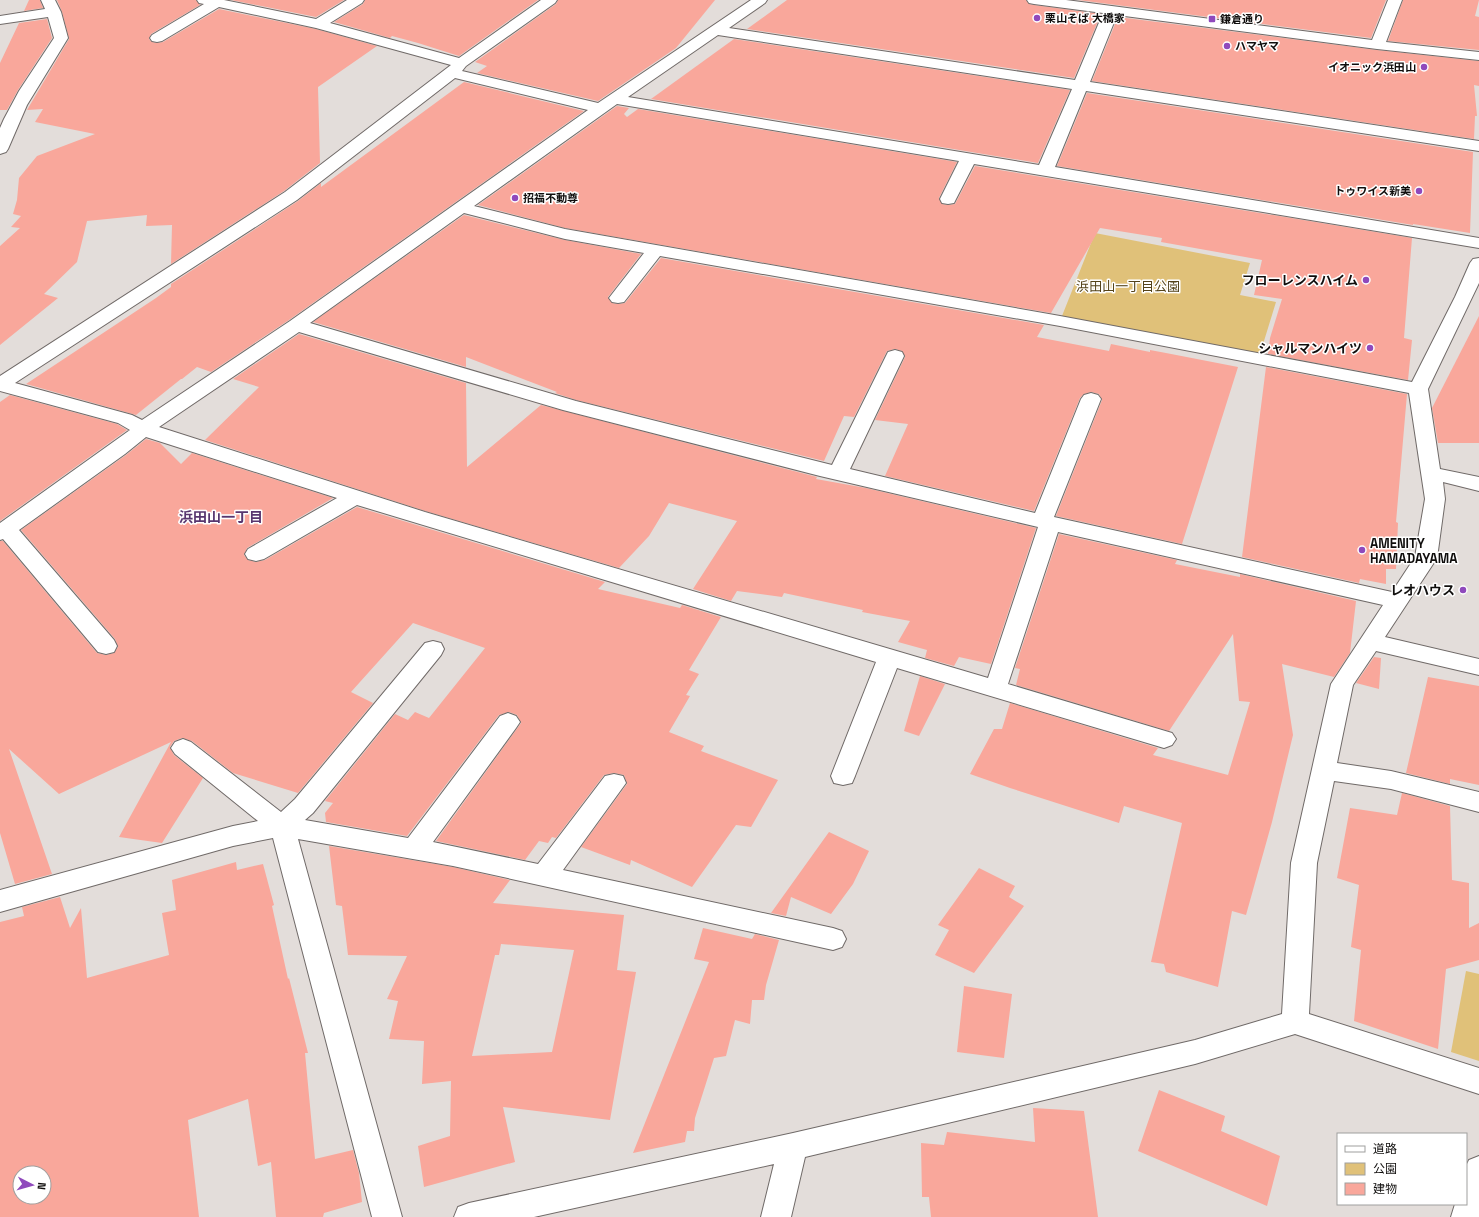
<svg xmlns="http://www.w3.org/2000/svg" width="1479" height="1217" font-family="'Space Grotesk','Noto Sans JP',sans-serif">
	<rect width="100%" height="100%" fill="#e3ddda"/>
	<g fill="#e0c179">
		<polygon points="1095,233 1250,263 1240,295 1276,302 1260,354 1060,321"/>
		<polygon points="1466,971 1479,974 1479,1061 1451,1052"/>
	</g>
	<g fill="#f9a79b" fill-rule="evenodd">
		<polygon points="29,0 40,0 43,8 24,11"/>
		<polygon points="57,0 196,0 200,5 151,34 149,39 152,42 157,43 163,42 219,9 316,29 377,46 318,87 320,163 284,191 171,264 172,225 146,226 147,215 87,221 77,262 44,294 58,298 0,345 0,246 20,228 11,227 21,216 13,214 17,200 19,178 37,156 95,134 35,122 43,109 27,110 69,39 62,12"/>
		<polygon points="231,0 344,0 316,17"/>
		<polygon points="365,0 538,0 459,56 418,43 392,36 390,38 334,22 363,4"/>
		<polygon points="558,0 715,0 676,48 598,101 477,73 487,66 475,62 556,4"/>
		<polygon points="787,0 1026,0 1029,4 1034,5 1101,14 1074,78 747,29"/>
		<polygon points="1078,0 1386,0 1371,38"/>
		<polygon points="1403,0 1479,0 1475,16 1479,17 1479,50 1388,41"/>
		<polygon points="1118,17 1377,50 1479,61 1479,86 1474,85 1477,116 1475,116 1474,139 1092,81"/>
		<polygon points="47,19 52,38 18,90 7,110 0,110 0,63 19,23"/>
		<polygon points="734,39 1070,90 1038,163 651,99"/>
		<polygon points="464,82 584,111 289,320 211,372 197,367 182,379 181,379 136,415 26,384 156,298 171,287 171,284 298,201 321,183 321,187"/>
		<polygon points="1087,93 1473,152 1470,233 1413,224 1413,225 1057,166"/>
		<polygon points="617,106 629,108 624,114 627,117 638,109 957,162 939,198 942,204 948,205 955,204 975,166 1412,238 1404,338 1412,340 1408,380 1268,354 1270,338 1282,299 1254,295 1262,260 1161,242 1162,238 1100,228 1051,313 565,228 478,205"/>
		<polygon points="464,215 565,240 641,254 608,297 612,303 618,304 625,303 661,258 1044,325 1037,337 1109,351 1111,344 1150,352 1150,350 1166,353 1238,367 1182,544 1056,516 1102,400 1099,394 1091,392 1084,394 1080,398 1034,511 885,476 908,424 875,420 905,357 902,351 895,349 887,351 854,417 844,416 824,461 576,400 555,393 557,392 466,357 466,367 313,322"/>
		<polygon points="1479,316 1479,443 1438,443 1432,408"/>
		<polygon points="299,334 466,383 467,467 541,405 817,477 816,479 866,488 1036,528 991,664 959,657 954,666 925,658 927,650 898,642 910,621 862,612 863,610 784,593 782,597 737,591 731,601 693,589 737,521 669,503 649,536 619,568 425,511 205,440 259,387 233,379"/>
		<polygon points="1266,367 1407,394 1396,522 1398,523 1396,569 1386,569 1386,584 1360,579 1359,583 1242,557"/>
		<polygon points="10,395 117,424 127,430 0,521 0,402"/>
		<polygon points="146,439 160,443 181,464 192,453 333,498 247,548 244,555 248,560 256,562 265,560 357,507 605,582 598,589 680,608 682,605 721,617 689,670 699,674 686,695 690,696 669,732 704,746 701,751 778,780 751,827 736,825 692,887 631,860 630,865 581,847 627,784 624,775 614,773 604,775 556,838 552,837 548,843 539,841 525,860 436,841 521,723 517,715 509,712 499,715 407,836 326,822 325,813 333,803 325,801 395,714 408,720 415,712 429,718 485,648 413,623 351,692 373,703 298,793 233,773 192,741 182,738 174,741 170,747 174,755 203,778 162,843 119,837 171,742 59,794 9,749 52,874 15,884 0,833 0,541 3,541 97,653 106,655 114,653 118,647 115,639 21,530 126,455"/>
		<polygon points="1059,534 1177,560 1175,564 1240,577 1240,574 1356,601 1350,653 1334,677 1282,664 1293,735 1272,822 1246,915 1232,911 1218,987 1166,972 1164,964 1151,962 1182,823 1124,806 1119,823 1010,788 970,774 994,729 1002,729 1010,703 1158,748 1153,755 1228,775 1250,702 1239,701 1233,634 1169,731 1016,685 1020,669 1015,668"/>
		<polygon points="1374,657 1381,658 1379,689 1356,683"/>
		<polygon points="920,676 945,684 919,736 904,731"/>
		<polygon points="1428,677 1479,686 1479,785 1450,779 1450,784 1406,773"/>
		<polygon points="1402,793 1450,806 1452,880 1469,883 1469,928 1479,923 1479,960 1446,969 1438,1049 1354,1021 1361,950 1351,947 1359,885 1337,878 1350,808 1397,815"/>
		<polygon points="829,832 869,851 853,884 831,914 791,897 786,916 771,913"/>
		<path d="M329 846 453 867 510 880 493 903 624 915 617 970 636 972 610 1120 503 1107 515 1162 424 1187 418 1146 450 1136 451 1081 422 1084 424 1041 389 1039 398 1001 387 999 407 956 348 955 342 906 336 905ZM501 944 574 950 552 1052 472 1056 495 955H499Z"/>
		<path d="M236 862 237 870 263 864 274 905 272 906 288 979 289 978 308 1053H305L315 1159 353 1150 359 1173 362 1202 324 1213 323 1217H276L271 1162 258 1166 248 1099 188 1120 199 1217H0V922L24 916 22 907 60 897 70 928 81 908 87 978 169 955 162 913 176 910 172 880ZM20 1173H44V1197H20Z"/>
		<polygon points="979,868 1015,886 1009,897 1024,906 974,973 935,955 949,930 938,925"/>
		<polygon points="703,928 752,939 755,934 779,940 766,985 764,1000 752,1000 750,1024 735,1020 726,1056 714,1058 695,1118 694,1131 687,1131 685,1142 633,1153 709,962 694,959"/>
		<polygon points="964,986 1012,994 1004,1058 957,1052"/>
		<polygon points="1159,1090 1225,1116 1221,1131 1280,1156 1267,1206 1138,1151"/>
		<polygon points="1033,1108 1084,1111 1098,1217 931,1217 929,1197 922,1197 921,1143 944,1145 947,1132 1035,1142"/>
	</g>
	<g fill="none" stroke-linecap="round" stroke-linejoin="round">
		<defs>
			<g id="minor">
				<polygon points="41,0 55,0 61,12 68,38 27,105 8,149 6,152 0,154 0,128 4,119 19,91 54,38 48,17 0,24 0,16 45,9"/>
				<path d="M197 0H224L316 19 347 0H364L362 3 330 23 459 58 541 0H557L555 3 466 66 462 71 598 103 751 0H767L765 3 729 28 1075 80 1103 13 1034 4 1029 3 1027 0H1066L1372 40 1388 0H1402L1386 42 1479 52V60L1377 49 1117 15 1090 82 1479 141V151L1086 91 1055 167 1479 238V248L974 164 956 199 954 203 948 204 942 203 940 199 959 161 617 104 474 206 565 229 1060 316 1412 382 1455 297 1470 263 1473 259 1479 258V283L1428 389 1440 469 1479 477V491L1443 482 1445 499 1437 558 1385 637 1479 659V675L1376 651 1353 685 1337 763 1391 771 1479 792V812L1391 789 1334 781 1317 863 1309 1014 1479 1068V1094L1295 1034 1195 1064 805 1157 791 1217H761L774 1164 534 1217H454L458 1207 469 1203 793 1133 1195 1040 1282 1014 1291 863 1331 684 1383 605 1058 532 1008 684 1172 733 1176 739 1172 745 1164 748 897 668 855 776 852 783 843 785 834 783 831 776 876 662 357 505 264 559 256 561 248 559 245 554 248 549 337 498 146 437 125 454 19 530 114 640 117 646 114 652 106 654 98 652 3 539 0 540V523L130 430 118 423 0 391V376L285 192 451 65 316 28 219 7 162 41 157 42 152 41 150 38 152 35 204 4 199 3ZM718 35 1072 89 1039 165 628 97ZM455 78 588 110 290 321 142 420 132 415 15 383 297 200ZM464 213 565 239 644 253 609 298 612 302 618 303 624 302 660 256 1060 326 1409 393 1425 499 1415 557 1392 592 1054 517 1101 399 1098 395 1091 393 1084 395 1081 399 1035 513 850 469 904 356 902 352 895 350 888 352 886 356 832 465 576 401 310 323ZM299 332 563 410 820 476 1038 527 988 678 425 512 159 427Z"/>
				<polygon points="433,641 441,643 444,649 441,655 313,813 305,820 408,838 500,716 508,713 516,716 520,722 516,728 433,842 538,864 605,776 614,774 623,776 626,783 563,870 833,928 842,931 846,939 842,947 833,950 453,866 298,839 402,1217 372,1217 273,838 233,846 0,912 0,890 233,826 258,821 175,754 171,748 175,742 183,739 191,742 281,812 295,799 425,643"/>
				<polygon points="1479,1156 1479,1217 1451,1217 1455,1204 1466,1204 1466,1166 1469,1160"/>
			</g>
		</defs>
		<use href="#minor" stroke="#706a68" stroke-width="2"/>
		<use href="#minor" fill="#fff" fill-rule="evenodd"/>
	</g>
	<g fill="#8f49bc" stroke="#fff" stroke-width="1.5">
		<circle cx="1037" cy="18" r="4"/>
		<rect x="1208" y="15" width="8" height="8" rx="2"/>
		<circle cx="1227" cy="46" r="4"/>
		<circle cx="1424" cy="67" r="4"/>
		<circle cx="1419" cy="191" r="4"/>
		<circle cx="515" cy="198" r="4"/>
		<circle cx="1366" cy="280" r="4"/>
		<circle cx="1370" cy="348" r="4"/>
		<circle cx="1362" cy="550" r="4"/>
		<circle cx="1463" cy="590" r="4"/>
	</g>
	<g text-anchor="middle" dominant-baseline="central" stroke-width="3" stroke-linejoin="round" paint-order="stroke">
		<g font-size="11" font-weight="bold" fill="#100e0d" stroke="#fff" text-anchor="start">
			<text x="1045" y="18">栗山そば 大橋家</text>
			<text x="1220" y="19">鎌倉通り</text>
			<text x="1235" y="46">ハマヤマ</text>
			<text x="1416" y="67" text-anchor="end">イオニック浜田山</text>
			<text x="1411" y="191" text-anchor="end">トゥワイス新美</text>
			<text x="523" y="198">招福不動尊</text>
		</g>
		<g font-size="13" font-weight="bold" fill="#100e0d" stroke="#fff" text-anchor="end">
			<text x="1358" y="280">フローレンスハイム</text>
			<text x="1362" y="348">シャルマンハイツ</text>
			<text x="1370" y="543" text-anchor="start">AMENITY<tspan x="1370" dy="15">HAMADAYAMA</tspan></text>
			<text x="1455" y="590">レオハウス</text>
		</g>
		<g font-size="13" fill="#54431a" stroke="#fff">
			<text x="1128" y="286">浜田山一丁目公園</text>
		</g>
		<g font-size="14" font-weight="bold" fill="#57366f" stroke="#fff">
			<text x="221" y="517">浜田山一丁目</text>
		</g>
	</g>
	<rect x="1337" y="1133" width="130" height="72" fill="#ffffff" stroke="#9f9f9e"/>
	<rect x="1345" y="1146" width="20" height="6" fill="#ffffff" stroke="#9f9f9e"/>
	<text x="1373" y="1153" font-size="12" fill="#100e0d">道路</text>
	<rect x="1345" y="1163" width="20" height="12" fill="#e0c179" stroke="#9f9f9e"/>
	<text x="1373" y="1173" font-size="12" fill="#100e0d">公園</text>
	<rect x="1345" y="1183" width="20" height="12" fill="#f9a79b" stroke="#9f9f9e"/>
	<text x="1373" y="1193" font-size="12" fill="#100e0d">建物</text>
	<g transform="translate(32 1185) rotate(96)"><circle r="19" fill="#ffffff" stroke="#9f9f9e"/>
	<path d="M0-3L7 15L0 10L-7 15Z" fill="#8f49bc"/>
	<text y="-6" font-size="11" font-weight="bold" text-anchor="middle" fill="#100e0d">N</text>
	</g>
</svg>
